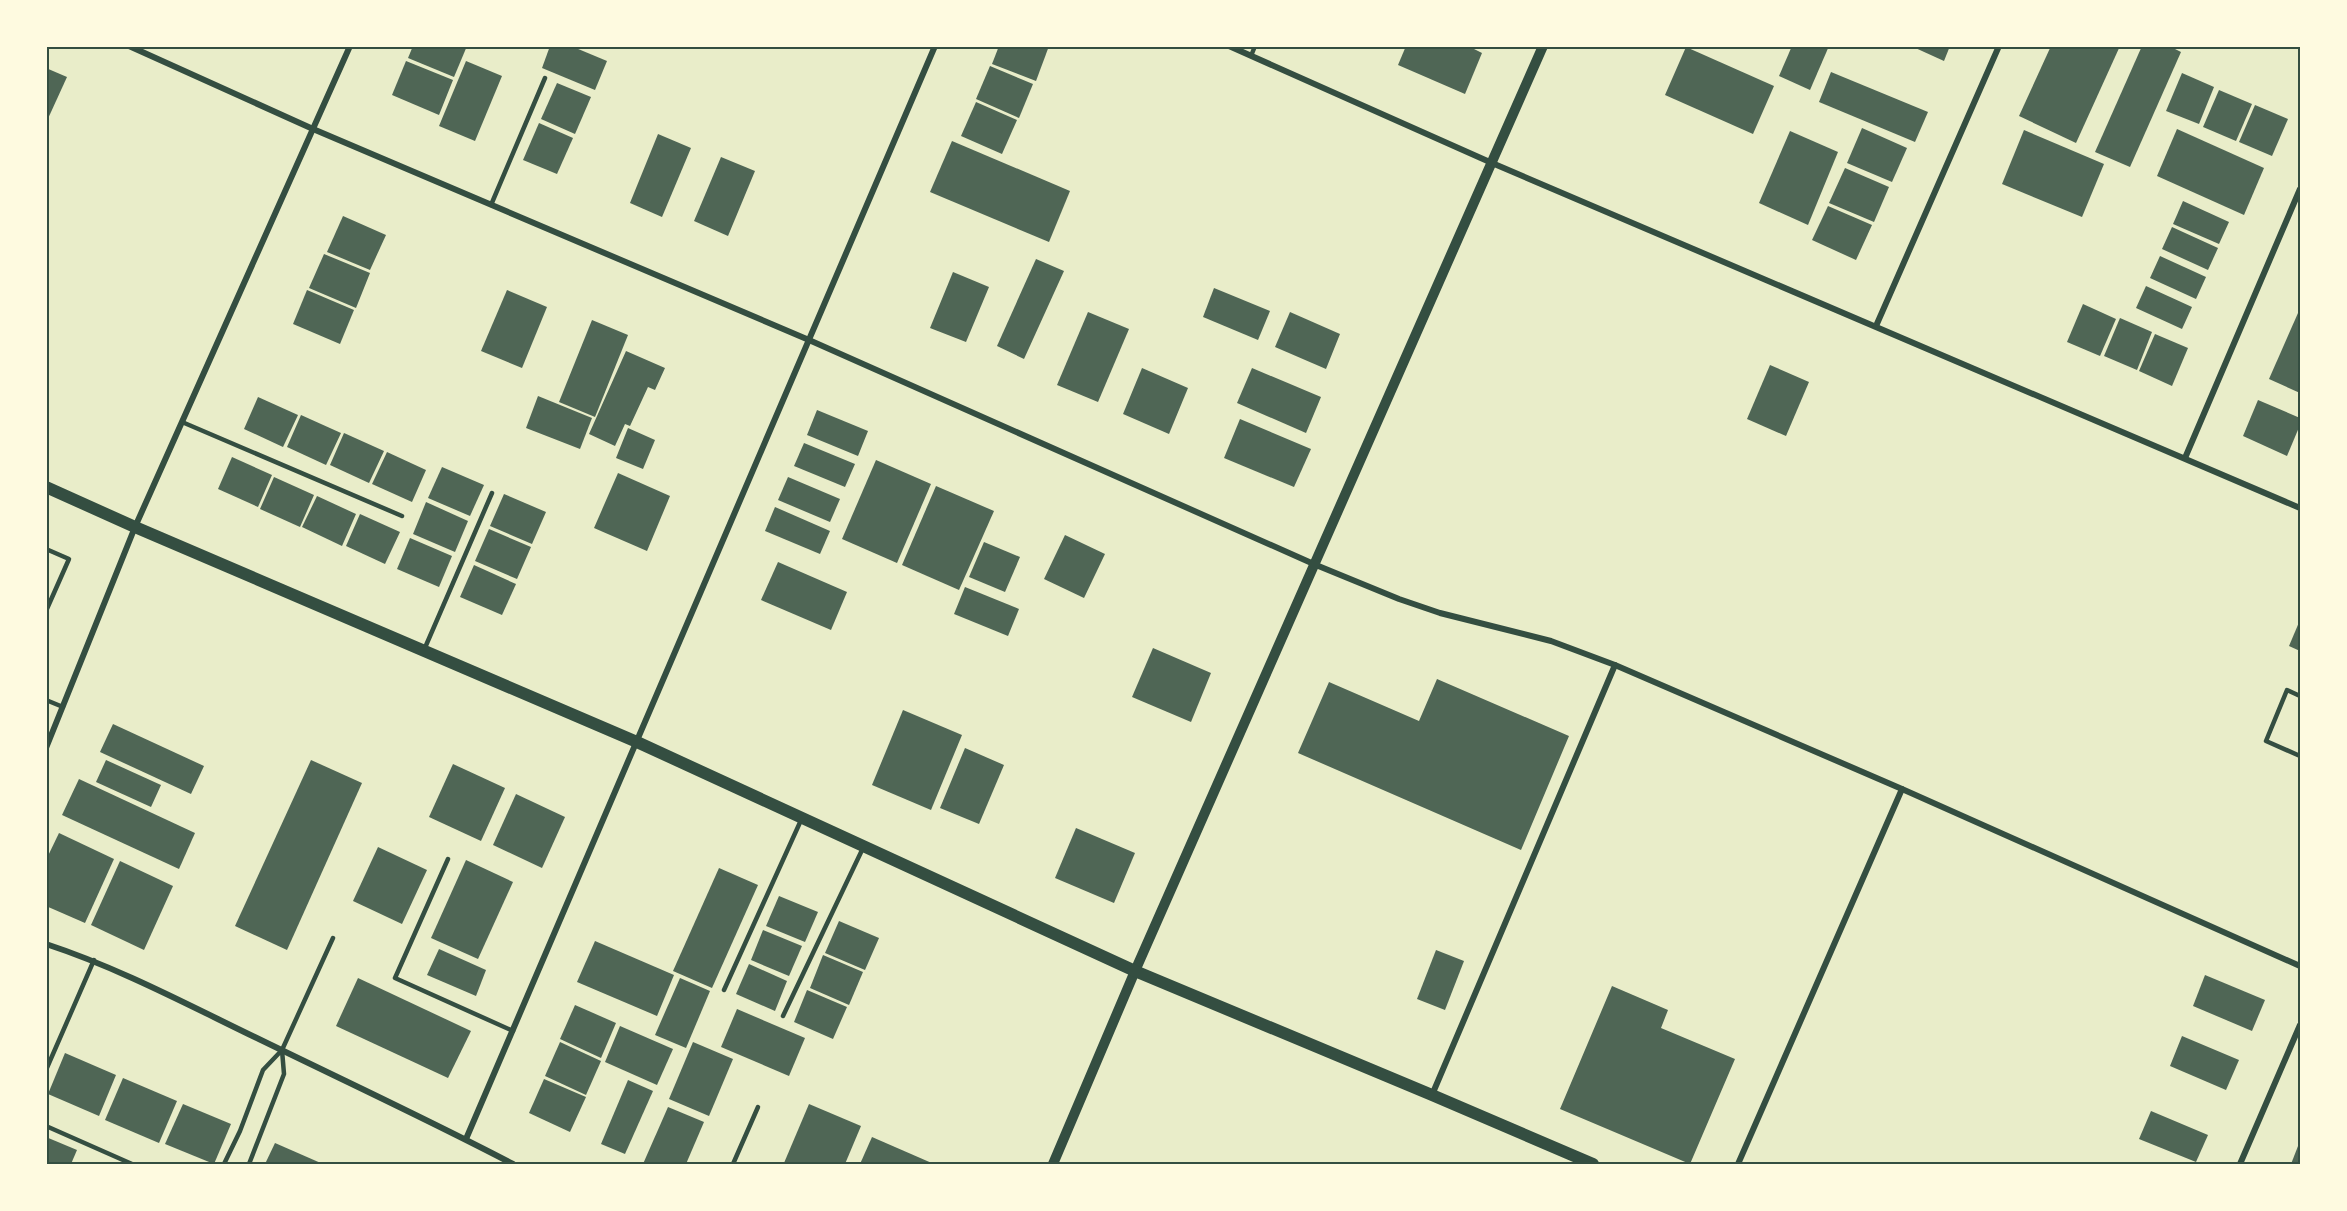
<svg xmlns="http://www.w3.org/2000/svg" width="2347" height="1211" font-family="'Golos Text',sans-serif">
	<rect width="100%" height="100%" fill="#e9edc9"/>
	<g fill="#4f6655">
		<polygon points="413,46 467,46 454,77 408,58"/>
		<polygon points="550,46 571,46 607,61 595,90 542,68"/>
		<polygon points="999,46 1049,46 1036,81 992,64"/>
		<polygon points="1406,46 1468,46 1482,53 1465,94 1398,65"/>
		<polygon points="1792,46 1829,46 1810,90 1779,76"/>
		<polygon points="1911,46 1950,46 1944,61"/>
		<polygon points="2051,46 2120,46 2076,143 2019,116"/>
		<polygon points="2142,46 2169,46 2181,52 2130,167 2095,152"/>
		<polygon points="1686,47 1774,86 1753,134 1665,95"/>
		<polygon points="406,61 453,80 439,115 392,95"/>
		<polygon points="466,61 502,76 475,141 439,126"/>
		<polygon points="990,66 1033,84 1019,118 976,99"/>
		<polygon points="46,68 67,77 46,123"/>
		<polygon points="1831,72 1928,112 1915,142 1819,102"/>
		<polygon points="2182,73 2214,87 2199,124 2166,111"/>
		<polygon points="557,83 591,97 575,134 541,119"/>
		<polygon points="2219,90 2252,104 2236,141 2203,127"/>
		<polygon points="976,102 1017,120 1002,154 961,136"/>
		<polygon points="2255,105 2288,119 2272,156 2239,142"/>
		<polygon points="539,123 573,138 557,174 523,160"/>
		<polygon points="1862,128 1907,148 1892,182 1847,163"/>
		<polygon points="2177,129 2264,168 2244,215 2157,176"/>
		<polygon points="2024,130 2104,164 2082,217 2002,184"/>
		<polygon points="1790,131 1838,152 1808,225 1759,203"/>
		<polygon points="658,134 691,148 662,217 630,203"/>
		<polygon points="952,141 1070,191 1049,242 930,192"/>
		<polygon points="721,157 755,171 728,236 694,221"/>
		<polygon points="1845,168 1889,187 1874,222 1829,203"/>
		<polygon points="2183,201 2229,222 2219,244 2173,224"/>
		<polygon points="1828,206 1872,225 1856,260 1812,240"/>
		<polygon points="343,216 386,235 370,270 327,252"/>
		<polygon points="2172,227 2218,248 2208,270 2162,249"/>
		<polygon points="324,254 370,273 356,308 309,288"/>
		<polygon points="2160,256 2206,277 2196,299 2150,278"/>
		<polygon points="1036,259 1064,271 1024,359 997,346"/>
		<polygon points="953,272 989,287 966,342 930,328"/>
		<polygon points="2146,286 2192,307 2182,329 2136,308"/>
		<polygon points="1214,288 1270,311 1258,340 1203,317"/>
		<polygon points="307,290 354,310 340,344 293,324"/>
		<polygon points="507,290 547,307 522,368 481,351"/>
		<polygon points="2083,304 2116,319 2100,356 2067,342"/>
		<polygon points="1088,312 1129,329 1098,402 1057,385"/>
		<polygon points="1290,312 1340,334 1326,369 1275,347"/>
		<polygon points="2298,313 2300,314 2300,393 2269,379"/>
		<polygon points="2120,318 2152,332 2137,370 2104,356"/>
		<polygon points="592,320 628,335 595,417 559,402"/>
		<polygon points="2155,334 2188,348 2172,386 2139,371"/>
		<polygon points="626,351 665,368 655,390 648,387 630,426 625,424 615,446 589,434"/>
		<polygon points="1770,365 1809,382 1786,436 1747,419"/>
		<polygon points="1142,368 1188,388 1169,434 1123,414"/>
		<polygon points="1252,368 1321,397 1306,433 1237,403"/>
		<polygon points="538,396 592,418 580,449 526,428"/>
		<polygon points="258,397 298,415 283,447 244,429"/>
		<polygon points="2258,400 2300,418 2300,425 2287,456 2243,436"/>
		<polygon points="817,410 868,431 858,456 807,435"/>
		<polygon points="301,415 341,433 326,465 287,447"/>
		<polygon points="1240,419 1311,449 1294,487 1224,458"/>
		<polygon points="628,428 655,440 643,469 616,458"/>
		<polygon points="344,433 384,451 369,483 330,465"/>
		<polygon points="804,443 855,464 845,487 794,466"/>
		<polygon points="387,452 426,470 412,502 372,484"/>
		<polygon points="232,457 272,475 258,507 218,489"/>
		<polygon points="876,460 931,484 897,563 842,539"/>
		<polygon points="442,467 484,485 470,516 428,498"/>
		<polygon points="618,473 670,496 647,551 594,528"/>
		<polygon points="274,477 314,495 300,527 260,509"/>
		<polygon points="788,477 840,499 830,522 778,500"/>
		<polygon points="936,486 994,511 959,590 902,565"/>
		<polygon points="504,494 546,512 532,544 490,526"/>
		<polygon points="317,496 356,514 342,546 302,527"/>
		<polygon points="426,502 468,521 455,552 413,534"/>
		<polygon points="775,507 830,531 820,554 765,531"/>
		<polygon points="360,514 400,532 385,564 346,546"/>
		<polygon points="489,529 531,547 517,579 475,561"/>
		<polygon points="1065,535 1105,554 1084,598 1044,579"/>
		<polygon points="410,538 452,556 439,587 397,569"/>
		<polygon points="984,542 1020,557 1005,592 969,577"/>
		<polygon points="778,562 847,592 831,630 761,600"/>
		<polygon points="474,565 516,584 502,615 460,597"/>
		<polygon points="965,587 1019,609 1008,636 954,614"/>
		<polygon points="2300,620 2300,651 2289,646"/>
		<polygon points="1153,648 1211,673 1191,722 1132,697"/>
		<polygon points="1437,679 1569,736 1521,850 1298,753 1329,682 1419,721"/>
		<polygon points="903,710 962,735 931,810 872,785"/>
		<polygon points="113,724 204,766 191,794 100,752"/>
		<polygon points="965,748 1004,765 979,824 940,808"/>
		<polygon points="106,760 161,785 151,807 96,782"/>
		<polygon points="311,760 362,783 287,950 235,926"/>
		<polygon points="453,764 505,788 481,841 429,817"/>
		<polygon points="79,779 195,833 179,869 62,815"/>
		<polygon points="516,794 565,817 542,868 493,845"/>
		<polygon points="1076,828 1135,853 1114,903 1055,878"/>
		<polygon points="59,833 114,859 85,923 46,906 46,860"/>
		<polygon points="378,847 427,870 402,924 353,901"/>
		<polygon points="466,860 513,882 478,959 431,938"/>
		<polygon points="120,861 173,886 144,950 91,925"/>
		<polygon points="719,868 758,885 712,988 673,971"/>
		<polygon points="779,896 818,912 805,942 766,926"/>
		<polygon points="839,921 879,938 865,970 825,953"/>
		<polygon points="763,930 802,946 789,976 751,960"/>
		<polygon points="595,941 674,975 657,1016 577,982"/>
		<polygon points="439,949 486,970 476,996 427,975"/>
		<polygon points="1436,950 1464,961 1445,1010 1417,999"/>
		<polygon points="823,955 863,972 849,1005 810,988"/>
		<polygon points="749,964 787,981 775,1011 736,994"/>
		<polygon points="2205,975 2265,1000 2252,1031 2193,1006"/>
		<polygon points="358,978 471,1031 448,1078 336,1026"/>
		<polygon points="680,978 710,991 686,1048 655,1035"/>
		<polygon points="1612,986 1668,1010 1661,1028 1735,1059 1690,1164 1560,1109"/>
		<polygon points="807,990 847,1007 833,1039 794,1022"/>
		<polygon points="575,1005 616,1023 601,1058 560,1039"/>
		<polygon points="737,1009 805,1038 789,1076 721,1047"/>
		<polygon points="620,1026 673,1049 657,1085 605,1062"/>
		<polygon points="2182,1036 2239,1060 2226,1090 2170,1066"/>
		<polygon points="560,1042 601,1061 586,1095 545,1076"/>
		<polygon points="693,1042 733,1059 709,1116 669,1099"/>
		<polygon points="65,1053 116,1075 99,1116 48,1094"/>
		<polygon points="123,1078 177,1101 159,1143 105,1120"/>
		<polygon points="544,1079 586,1097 570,1132 529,1113"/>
		<polygon points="628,1080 653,1091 625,1154 601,1144"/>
		<polygon points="183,1104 231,1124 214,1164 165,1144"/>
		<polygon points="809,1104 861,1126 845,1164 784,1163"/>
		<polygon points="668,1107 704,1122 686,1164 643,1164"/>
		<polygon points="2151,1111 2208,1135 2196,1162 2139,1139"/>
		<polygon points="46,1137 77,1150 71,1164 46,1164"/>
		<polygon points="872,1137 934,1164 860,1164"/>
		<polygon points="2300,1141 2300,1164 2291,1164"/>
		<polygon points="275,1143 323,1164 265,1164"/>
	</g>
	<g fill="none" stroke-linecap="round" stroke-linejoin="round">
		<g stroke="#344e41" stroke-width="4.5">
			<polyline points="1251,56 1255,46"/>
			<polyline points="491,205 545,78"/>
			<polyline points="182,422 402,516"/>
			<polyline points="46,549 69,559 46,611"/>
			<polyline points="424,650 492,493"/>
			<polyline points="2300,696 2287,690 2266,741 2300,756"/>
			<polyline points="46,700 63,707"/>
			<polyline points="448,859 395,978 513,1031"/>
			<polyline points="724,990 802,818"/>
			<polyline points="783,1016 863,848"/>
			<polyline points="282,1050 333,938"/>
			<polyline points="46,1070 94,960"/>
			<polyline points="46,1126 132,1164"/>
			<polyline points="224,1164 240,1131 263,1070 282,1050 284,1074 249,1164"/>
			<polyline points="733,1164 758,1107"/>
		</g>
		<g stroke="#344e41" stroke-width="6">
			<polyline points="129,46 313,129 809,340 1316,565 1399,599 1440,613 1551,641 1615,665 1902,789 2300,966"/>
			<polyline points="1229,46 1492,163 2300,508"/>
			<polyline points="1876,326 1999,46"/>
			<polyline points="2185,458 2300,189"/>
			<polyline points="46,748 135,527 350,46"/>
			<path d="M46 944C122 969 192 1007 263 1041 347 1082 431 1121 513 1164"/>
			<polyline points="1432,1095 1615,665"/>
			<polyline points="466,1139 935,46"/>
			<polyline points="1738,1164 1902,789"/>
			<polyline points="2240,1164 2300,1025"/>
		</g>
		<polyline stroke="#344e41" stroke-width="10" points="1053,1164 1135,971 1543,46"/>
		<polyline stroke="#344e41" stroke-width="12" points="46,487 135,527 637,742 1135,971 1432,1095 1593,1164"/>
	</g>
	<rect width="2347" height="1211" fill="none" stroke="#fefae0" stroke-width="96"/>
	<rect x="48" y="48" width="2251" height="1115" fill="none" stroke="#344e41" stroke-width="2"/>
</svg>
